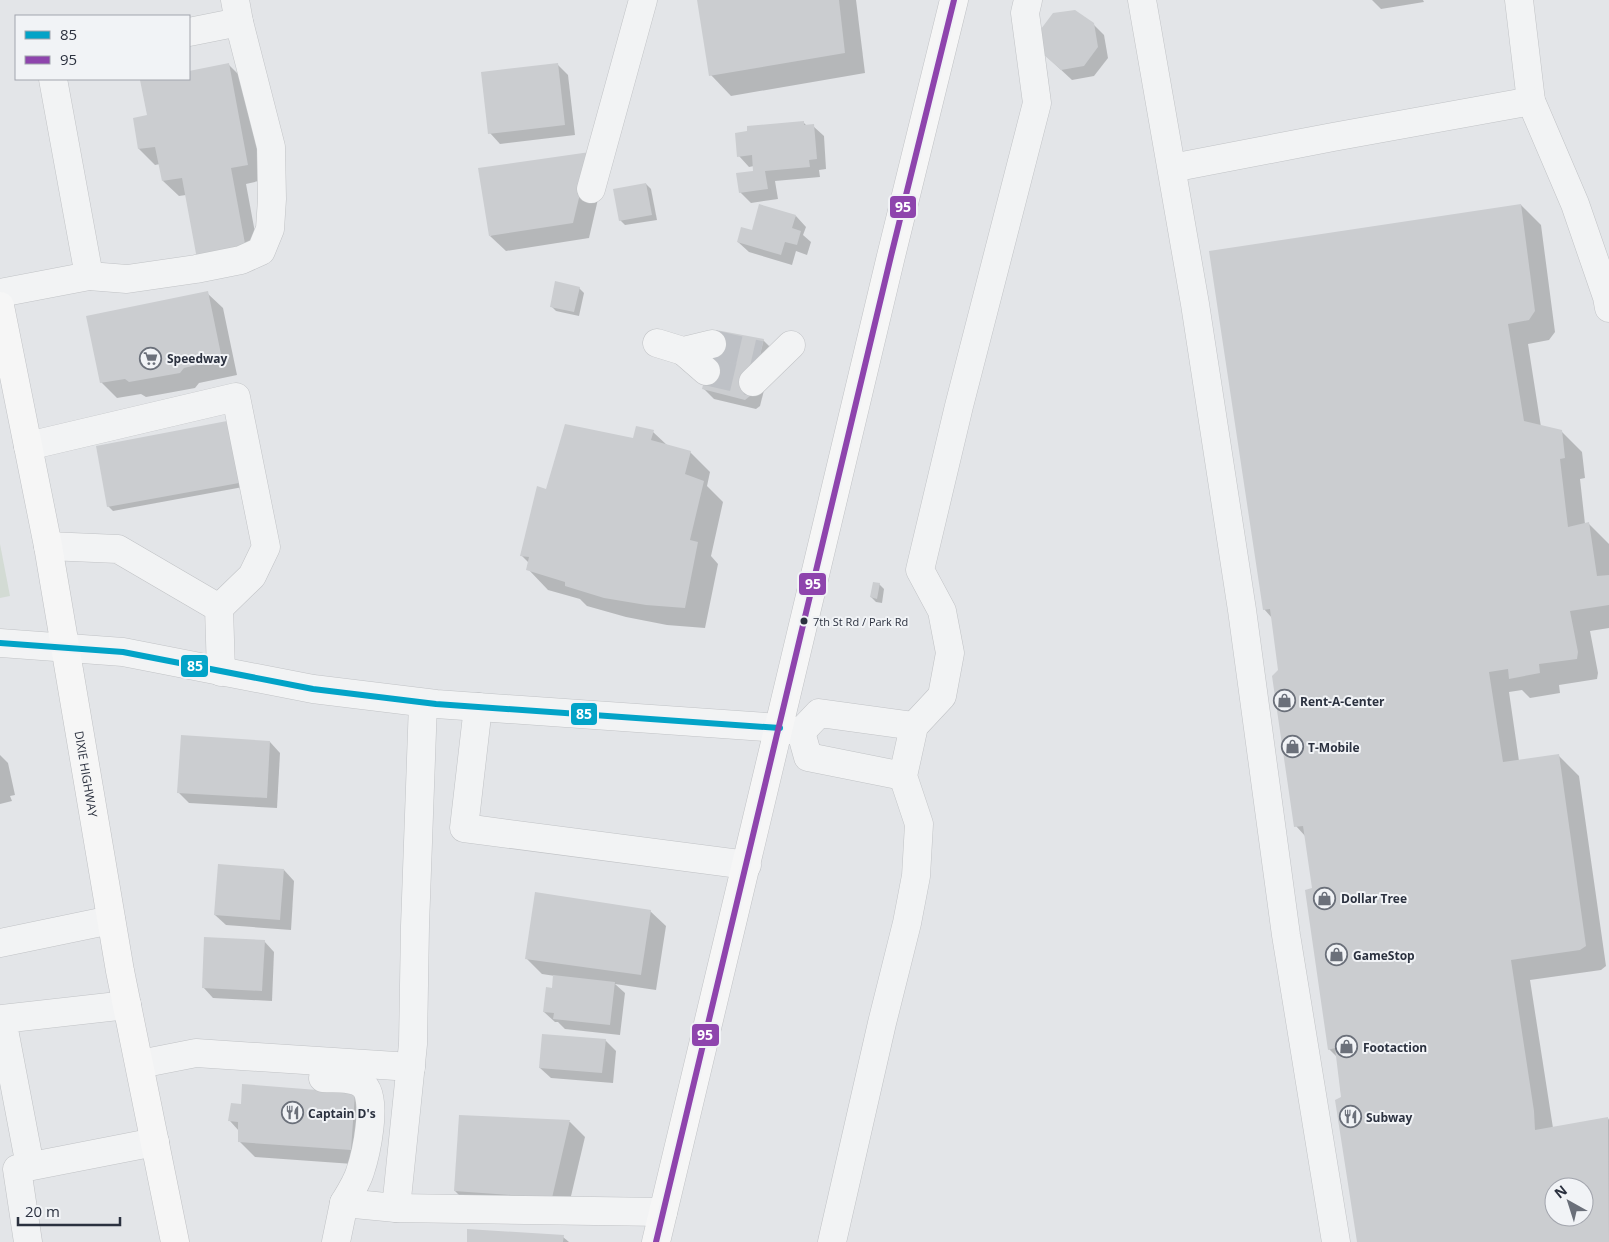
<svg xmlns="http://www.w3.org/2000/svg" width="1609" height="1242" font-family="'Open Sans',sans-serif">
	<rect width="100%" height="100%" fill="#e3e5e8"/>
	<polygon fill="#d3dbd4" points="0,544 10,596 0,598"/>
	<g fill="#0003" fill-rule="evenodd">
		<polygon points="699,0 856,0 865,73 731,96 711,75"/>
		<polygon points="1372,0 1423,0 1424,2 1381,9"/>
		<polygon points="1093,24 1104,35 1108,58 1094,76 1072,80 1044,54"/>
		<polygon points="228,64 244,80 263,180 246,184 261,265 186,195 179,196 163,181 160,164 155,165 139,149 134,119 148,116 141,81 152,79 189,79 189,72"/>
		<polygon points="557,64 568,75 575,135 500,144 490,133"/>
		<polygon points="803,122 807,126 813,126 824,136 826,169 819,170 820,177 775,181 778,199 751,203 740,192 755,172 754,166 749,167 739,156"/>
		<polygon points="605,169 589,238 506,251 490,236"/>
		<polygon points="646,184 651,189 657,220 625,225 620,220"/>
		<path d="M1521 205 1541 225 1555 332 1549 340 1528 344 1541 427 1561 431 1582 452 1585 478 1580 479 1585 524 1588 523 1609 544V628L1590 631 1598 673 1597 679 1559 685 1560 693 1530 698 1522 690 1509 692 1519 761 1559 756 1579 776 1606 966 1601 970 1530 980 1553 1128 1608 1118 1609 1120V1242H1358L1337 1057 1329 1049 1313 889 1306 837 1296 826 1280 671 1272 618 1264 609ZM1554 1187H1584V1217H1554Z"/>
		<polygon points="796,216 806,227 803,235 811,242 807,255 796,251 792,265 749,252 738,242"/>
		<polygon points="579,288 584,293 579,316 556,311 551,306"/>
		<polygon points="207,293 223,308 237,375 199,383 195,388 146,397 141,394 117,398 101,382"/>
		<polygon points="763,340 774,351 760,406 756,409 714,399 703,388"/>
		<polygon points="232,427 243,487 113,511 108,506"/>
		<polygon points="653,432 668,446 690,452 710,472 707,486 723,502 711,556 718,564 705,628 667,625 626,617 587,606 580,599 548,590 528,569 529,563 521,555 547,490 634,439"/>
		<polygon points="879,584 884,589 882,603 876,602 871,597"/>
		<polygon points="270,742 280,753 277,808 189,803 178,792"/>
		<polygon points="0,755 8,763 15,795 10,796 12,801 0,804"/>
		<polygon points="284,870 294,881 291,930 226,925 215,915"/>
		<polygon points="650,911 666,926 656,990 615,984 625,993 620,1035 565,1029 558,1022 555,1022 544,1012 553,989 555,976 542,974 527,959"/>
		<polygon points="264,941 274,952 272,1001 213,998 203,987"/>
		<polygon points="605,1040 616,1051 613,1083 551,1078 540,1068"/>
		<polygon points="354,1094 370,1110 367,1165 255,1157 239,1141 239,1131 230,1121 242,1105"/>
		<polygon points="460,1116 570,1122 585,1137 567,1213 471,1207 455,1191"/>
		<polygon points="563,1237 569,1242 468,1242"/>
	</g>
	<g fill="#cbcdd0" fill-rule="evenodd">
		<polygon points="697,0 839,0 845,53 709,76"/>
		<polygon points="1075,10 1094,23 1098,47 1084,66 1061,70 1043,54 1038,33 1053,13"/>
		<polygon points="229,63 248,165 231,168 246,249 197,259 182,178 162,181 155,147 138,149 133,118 147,115 140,80 189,79 189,71"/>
		<polygon points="558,63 565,125 488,134 481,72"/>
		<polygon points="804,121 804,125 814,124 817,159 809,160 810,167 765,171 768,189 739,193 736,173 753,171 752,155 737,157 735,133 747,131 747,126"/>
		<polygon points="590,152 573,223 489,236 478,168"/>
		<polygon points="646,183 652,215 619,221 613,189"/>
		<polygon points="759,204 796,215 792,228 801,231 797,245 785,242 781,255 737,242 741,227 752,230"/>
		<path d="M1521 204 1535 311 1529 320 1508 324 1524 421 1562 430 1565 458 1560 459 1568 527 1589 522 1597 576 1609 575V605L1570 611 1578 652 1577 659 1539 664 1540 673 1509 679 1508 669 1489 672 1503 762 1559 754 1586 946 1580 950 1511 960 1534 1111 1535 1130 1608 1117 1609 1242H1357L1335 1100 1341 1097 1335 1048 1328 1050 1305 890 1312 888 1303 826 1294 827 1272 676 1278 670 1270 609 1263 610 1209 251ZM1554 1187H1584V1217H1554Z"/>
		<polygon points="555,281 580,287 574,312 550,307"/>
		<polygon points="208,291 222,359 184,368 180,373 129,382 125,379 100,383 86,316"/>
		<polygon points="716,330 764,339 750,396 745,400 702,389"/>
		<polygon points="227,421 239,483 107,507 96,446"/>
		<polygon points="565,424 633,438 636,426 654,430 651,440 691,451 685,474 704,481 690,540 698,542 685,608 646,605 604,598 565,586 565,582 526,570 529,557 520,556 537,486 546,489"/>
		<polygon points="873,582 880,583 877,599 870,597"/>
		<polygon points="181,735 270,741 267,798 177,793"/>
		<polygon points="218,864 284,869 280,920 214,915"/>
		<polygon points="535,892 651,910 641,975 525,959"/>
		<polygon points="204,937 265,940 262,991 202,988"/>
		<polygon points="553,975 615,982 610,1025 553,1019 554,1013 543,1012 546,987 552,988"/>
		<polygon points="542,1034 606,1039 602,1073 539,1068"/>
		<polygon points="242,1084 355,1093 351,1150 238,1142 238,1122 228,1121 231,1103 241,1104"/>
		<polygon points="459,1115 570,1120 552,1198 454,1191"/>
		<polygon points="467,1229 564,1235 563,1242 467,1242"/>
	</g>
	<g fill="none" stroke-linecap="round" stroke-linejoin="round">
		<g stroke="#bec1c6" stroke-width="28" stroke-dasharray="28 14" stroke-linecap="butt">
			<polyline points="712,344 760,355"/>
			<polyline points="706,371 753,382"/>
		</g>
		<defs>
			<g id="minor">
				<polyline points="1142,0 1195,304 1242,610 1286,935 1336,1242"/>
				<polyline points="1519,0 1531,101 1575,204 1607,297 1609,308"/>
				<polyline points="189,32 239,22"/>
				<polyline points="1172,168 1333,137 1531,101"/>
				<polyline points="591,189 643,0"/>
				<polyline points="89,276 127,279 196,269 241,260 261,251 270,229 272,199 271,147 239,22 235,0"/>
				<polyline points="0,293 89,276 53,79"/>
				<polyline points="657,343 683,351 712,344"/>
				<polyline points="683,351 706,371"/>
				<polyline points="753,382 791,345"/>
				<polyline points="28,446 236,397 266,547 252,576 219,608"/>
				<polyline points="48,546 118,549 219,608 221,672"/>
				<polyline points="0,643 123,652 313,689 436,704 780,728 801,732"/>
				<polyline points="478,707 464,828 747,865"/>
				<polyline points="801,732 808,757 903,776"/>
				<polyline points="801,732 819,713 914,726"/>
				<polyline points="0,943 111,920"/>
				<polyline points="140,1064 196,1053 411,1067"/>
				<path d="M323 1078C336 1079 354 1076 364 1086 378 1100 366 1154 360 1172 357 1182 350 1193 344 1203"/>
				<polyline points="30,1166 2,1019 127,1005"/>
				<polyline points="396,1208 413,1044 415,926 423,703"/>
				<polyline points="28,1242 17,1169 155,1142"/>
				<polyline points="336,1242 344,1203 396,1208 663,1212"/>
				<polyline points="832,1242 882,1023 907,923 916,876 919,824 903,776 914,726 942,696 950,653 942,611 920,570 959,406 1037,103 1025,13 1028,0"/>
			</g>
			<g id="major">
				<path id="s1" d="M0 306 48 546 120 971 175 1242"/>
				<polyline points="656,1242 891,256 954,0"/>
			</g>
		</defs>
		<use href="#minor" stroke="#c1c3c6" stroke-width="29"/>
		<use href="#major" stroke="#c0c2c5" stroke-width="29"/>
		<use href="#minor" stroke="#f2f3f4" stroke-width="28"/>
		<use href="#major" stroke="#f6f6f6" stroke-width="28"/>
		<defs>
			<polyline id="bus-1" points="0,643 123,652 313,689 436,704 780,728"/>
			<polyline id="bus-2" points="656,1242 891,256 954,0"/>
		</defs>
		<use href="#bus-1" stroke="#f1f3f6" stroke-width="10"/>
		<use href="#bus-2" stroke="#f1f3f6" stroke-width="10"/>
		<use href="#bus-1" stroke="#02a3c7" stroke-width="6"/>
		<use href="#bus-2" stroke="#8e44ad" stroke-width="6"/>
	</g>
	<defs>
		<symbol id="supermarket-ring" viewBox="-11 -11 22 22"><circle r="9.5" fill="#f1f3f6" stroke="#6b707a" stroke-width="1.5"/><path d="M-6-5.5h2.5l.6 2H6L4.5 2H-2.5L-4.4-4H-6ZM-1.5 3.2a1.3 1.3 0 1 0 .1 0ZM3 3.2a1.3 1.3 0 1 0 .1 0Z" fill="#6b707a"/></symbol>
		<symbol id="shop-ring" viewBox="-11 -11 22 22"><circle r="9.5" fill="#f1f3f6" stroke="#6b707a" stroke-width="1.5"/><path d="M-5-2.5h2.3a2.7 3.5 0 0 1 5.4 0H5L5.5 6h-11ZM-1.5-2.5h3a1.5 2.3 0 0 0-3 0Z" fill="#6b707a"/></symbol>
		<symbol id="restaurant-ring" viewBox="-11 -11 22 22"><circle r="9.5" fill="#f1f3f6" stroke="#6b707a" stroke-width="1.5"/><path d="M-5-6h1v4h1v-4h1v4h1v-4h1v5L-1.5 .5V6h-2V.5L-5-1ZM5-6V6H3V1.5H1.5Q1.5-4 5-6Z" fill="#6b707a"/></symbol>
	</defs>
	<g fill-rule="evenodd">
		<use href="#supermarket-ring" x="138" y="346" width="25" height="25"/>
		<use href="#shop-ring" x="1272" y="688" width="25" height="25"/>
		<use href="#shop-ring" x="1280" y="734" width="25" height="25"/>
		<use href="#shop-ring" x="1312" y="886" width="25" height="25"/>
		<use href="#shop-ring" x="1324" y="942" width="25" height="25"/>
		<use href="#shop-ring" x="1334" y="1034" width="25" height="25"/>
		<use href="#restaurant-ring" x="280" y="1100" width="25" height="25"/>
		<use href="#restaurant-ring" x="1338" y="1104" width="25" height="25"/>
	</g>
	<circle fill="#2b313f" stroke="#f1f3f6" stroke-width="2" cx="804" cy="621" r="4.5"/>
	<g text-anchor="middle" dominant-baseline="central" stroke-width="4" stroke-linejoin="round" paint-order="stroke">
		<g font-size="11" fill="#2b313f" stroke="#f1f3f6" text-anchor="start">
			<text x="813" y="621">7th St Rd / Park Rd</text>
		</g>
		<g font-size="12" font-weight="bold" fill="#2b313f" stroke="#f1f3f6" text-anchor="start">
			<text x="167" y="358">Speedway</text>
			<text x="1300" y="701">Rent-A-Center</text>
			<text x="1308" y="747">T-Mobile</text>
			<text x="1341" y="898">Dollar Tree</text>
			<text x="1353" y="955">GameStop</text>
			<text x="1363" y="1047">Footaction</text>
			<text x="308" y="1113">Captain D's</text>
			<text x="1366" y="1117">Subway</text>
		</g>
		<g font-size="12" fill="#2b313f" stroke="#f1f3f6">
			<text stroke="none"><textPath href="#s1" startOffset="476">DIXIE HIGHWAY</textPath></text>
		</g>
	</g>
	<g stroke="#f1f3f6" stroke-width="2">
		<rect x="889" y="195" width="28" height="24" rx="5" fill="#8e44ad"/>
		<rect x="798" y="572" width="29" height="24" rx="5" fill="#8e44ad"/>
		<rect x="180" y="654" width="29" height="24" rx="5" fill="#02a3c7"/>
		<rect x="570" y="702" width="28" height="24" rx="5" fill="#02a3c7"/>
		<rect x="691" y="1023" width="29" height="24" rx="5" fill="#8e44ad"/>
	</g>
	<g font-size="14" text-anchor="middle" font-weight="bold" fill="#fff">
		<text x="903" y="212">95</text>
		<text x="813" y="589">95</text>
		<text x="195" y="671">85</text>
		<text x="584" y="719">85</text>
		<text x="705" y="1040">95</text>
	</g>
	<rect x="15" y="15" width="175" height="65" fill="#f1f3f6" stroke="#a2a5ad"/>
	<rect x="25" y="31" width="25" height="8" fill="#02a3c7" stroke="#a2a5ad"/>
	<text x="60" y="40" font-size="15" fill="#2b313f">85</text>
	<rect x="25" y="56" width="25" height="8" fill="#8e44ad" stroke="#a2a5ad"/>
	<text x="60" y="65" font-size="15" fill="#2b313f">95</text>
	<g transform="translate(1569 1202) rotate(321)"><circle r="24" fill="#f1f3f6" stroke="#a2a5ad"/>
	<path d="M0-4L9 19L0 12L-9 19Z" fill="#6b707a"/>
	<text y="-8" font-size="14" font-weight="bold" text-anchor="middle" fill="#2b313f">N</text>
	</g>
	<path d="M18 1217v8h102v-8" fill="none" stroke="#2b313f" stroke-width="2.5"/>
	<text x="25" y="1217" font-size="15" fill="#2b313f" stroke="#f1f3f6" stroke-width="4" paint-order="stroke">20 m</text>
</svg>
